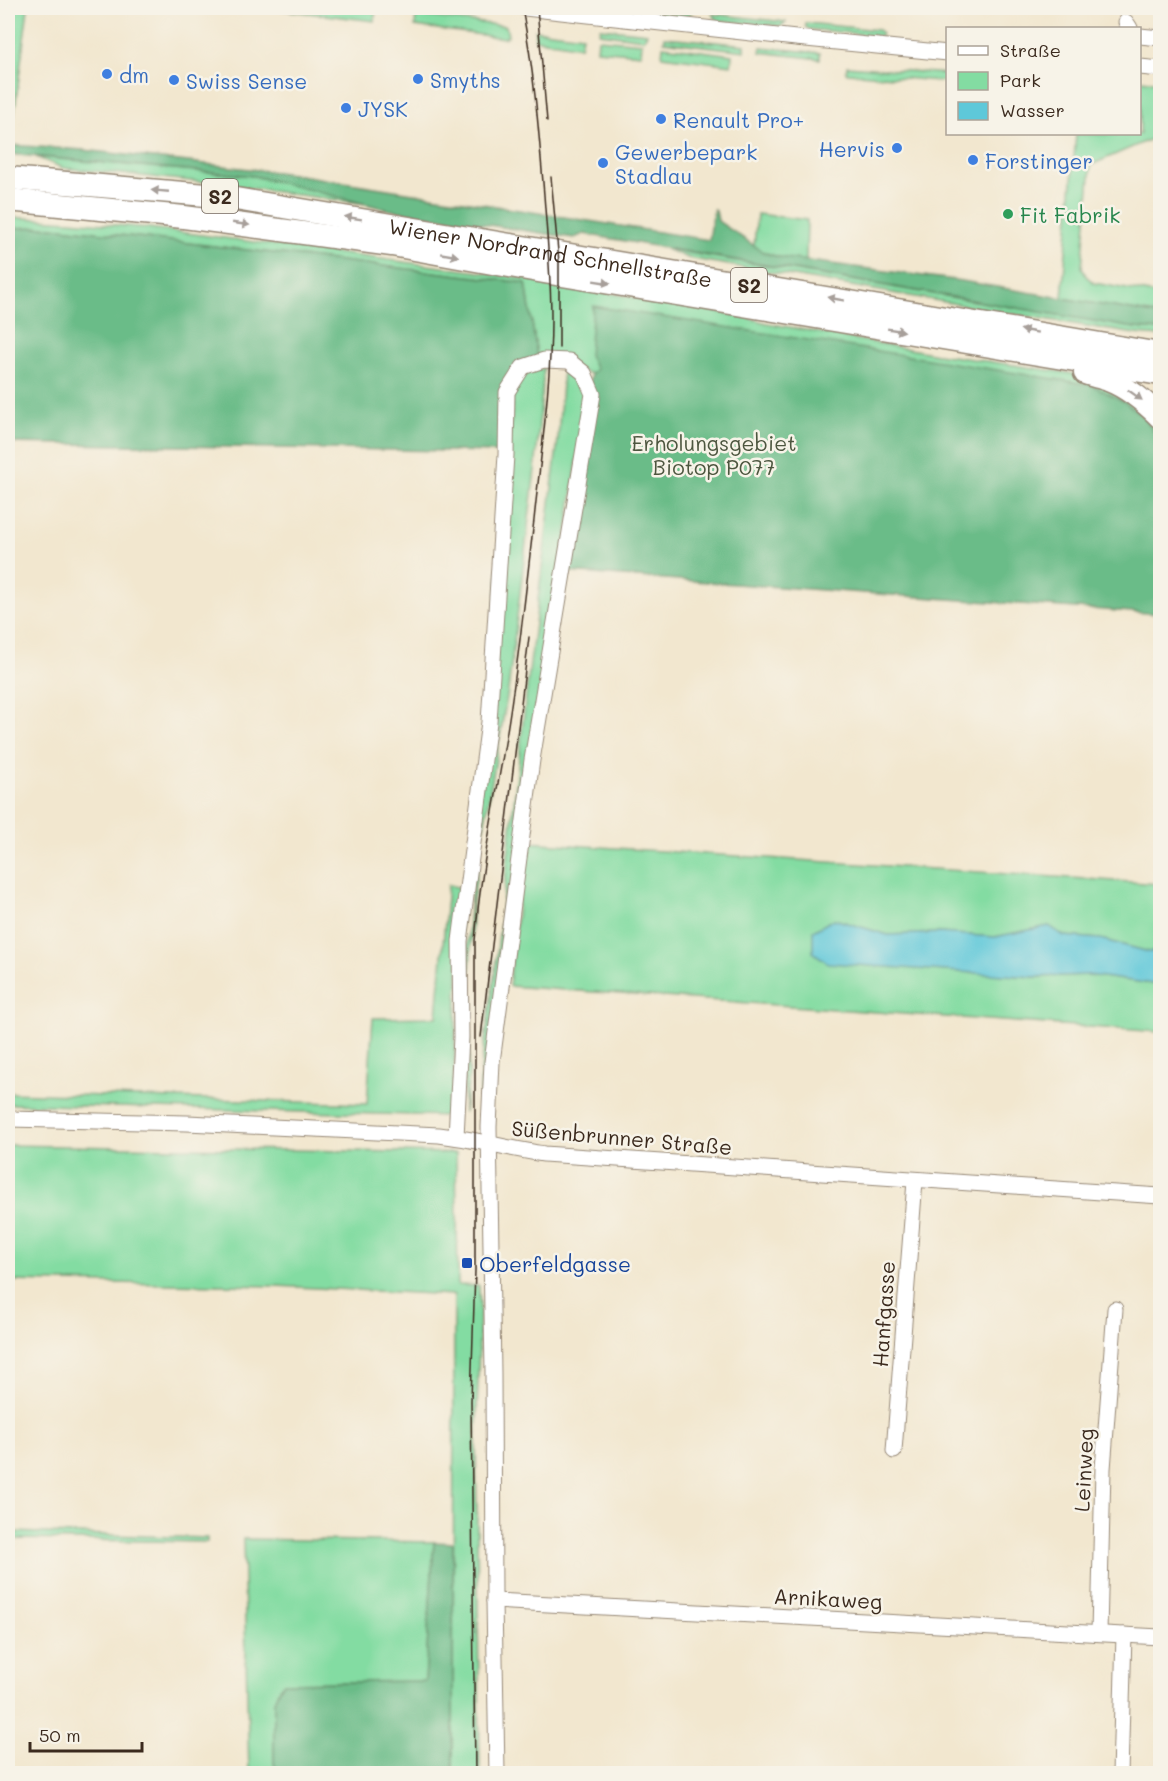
<svg xmlns="http://www.w3.org/2000/svg" width="1168" height="1781" font-family="Mali,sans-serif">
	<rect width="100%" height="100%" fill="#f7f3e8"/>
	<filter id="ink" filterUnits="userSpaceOnUse"><feTurbulence type="fractalNoise" baseFrequency=".0167" numOctaves="2"/><feDisplacementMap in="SourceGraphic" scale="12" xChannelSelector="R" yChannelSelector="G"/><feConvolveMatrix kernelMatrix="1 2 1 2 8 2 1 2 1" color-interpolation-filters="sRGB"/></filter>
	<filter id="wash" filterUnits="userSpaceOnUse"><feTurbulence type="fractalNoise" baseFrequency=".008" numOctaves="4" result="noise"/><feDisplacementMap in="SourceGraphic" scale="24" xChannelSelector="R" yChannelSelector="G"/><feGaussianBlur stdDeviation="1.35" result="paint"/><feColorMatrix in="noise" values="0 0 0 0 0 0 0 0 0 0 0 0 0 0 0 0 0 1.4 0 .05"/><feComposite in="paint" operator="in"/></filter>
	<g filter="url(#wash)">
		<rect width="100%" height="100%" fill="#f2e7cf"/>
		<g fill="#83dca2" stroke="#5f8360" stroke-width="1.5">
			<polygon points="14,8 28,8 14,116 8,115 8,71"/>
			<polygon points="267,8 359,8 376,10 374,21"/>
			<polygon points="392,8 446,8 473,11 473,18"/>
			<polygon points="618,8 664,8 691,11 692,12 686,16"/>
			<polygon points="712,14 786,22 781,26 717,20"/>
			<polygon points="416,15 506,26 508,36 504,38 415,26"/>
			<polygon points="806,23 878,30 882,33 881,36 809,29 806,27"/>
			<polygon points="600,28 647,33 646,36 643,39 599,33"/>
			<polygon points="535,30 582,36 580,47 535,39"/>
			<polygon points="665,37 745,45 745,51 664,41"/>
			<polygon points="598,39 642,43 641,54 597,50"/>
			<polygon points="663,46 732,55 731,65 662,56"/>
			<polygon points="761,47 820,53 820,59 760,52"/>
			<polygon points="847,66 947,74 947,82 848,73 846,72"/>
			<polygon points="1140,80 1160,82 1160,139 1151,139 1091,165 1082,267 1086,276 1094,283 1160,295 1160,315 1062,298 1076,134 1140,134"/>
			<polygon points="36,157 254,176 373,205 221,184 63,168"/>
			<path d="M757 214 807 220 806 261C787 259 770 257 754 246Z"/>
			<polygon points="8,217 70,221 149,228 516,277 741,316 767,323 937,354 1069,373 1089,378 1121,391 1160,427 1160,441 1144,417 596,370 591,374 537,356 526,283 52,227 8,228"/>
			<polygon points="666,249 1135,328 1160,330 1160,336 1135,334 1027,316 688,258"/>
			<polygon points="544,368 536,461 508,691 481,843 472,907 469,1006 469,1075 464,1113 464,982 513,396 524,373"/>
			<polygon points="563,369 577,375 587,391 484,1116 480,1115 480,1083 482,1061 495,970 526,696 558,439"/>
			<polygon points="525,842 1160,884 1160,951 1149,952 1100,939 1064,936 1049,926 995,937 939,933 888,935 834,919 909,968 1034,977 1088,975 1160,985 1160,1032 509,986"/>
			<polygon points="448,885 462,888 452,1116 8,1104 8,1093 367,1104 373,1018 437,1017"/>
			<polygon points="8,1145 456,1153 458,1285 479,1286 480,1307 476,1449 480,1773 453,1773 454,1295 276,1286 8,1281"/>
			<polygon points="8,1532 207,1538 207,1542 8,1539"/>
			<polygon points="243,1539 434,1542 425,1681 284,1683 279,1689 274,1701 274,1764 279,1773 249,1773"/>
		</g>
		<g fill="#6abc88" stroke="#527353" stroke-width="1.5">
			<polygon points="8,145 84,150 293,174 709,240 714,209 716,211 718,221 765,253 778,257 962,281 1160,315 1160,330 1135,328 1052,314 584,234 574,238 390,210 254,176 8,154"/>
			<polygon points="52,227 526,283 537,356 504,388 501,452 8,443 8,228"/>
			<polygon points="593,306 1092,385 1125,402 1144,417 1160,441 1160,614 567,572 591,374 596,370 589,355"/>
			<polygon points="434,1542 453,1543 453,1773 279,1773 274,1764 274,1701 279,1689 284,1683 425,1681"/>
		</g>
		<polygon fill="#5ec8d9" stroke="#4c797c" stroke-width="1.5" points="834,919 888,935 939,933 995,937 1049,926 1064,936 1100,939 1149,952 1160,951 1160,985 1088,975 1034,977 828,963 813,952 813,931"/>
	</g>
	<g filter="url(#ink)">
		<g fill="none" stroke-linecap="round" stroke-linejoin="round">
			<defs>
				<g id="minor">
					<polyline points="525,8 796,38 948,53"/>
					<polyline points="1126,22 1130,28"/>
					<polyline points="1140,36 1160,38"/>
					<polyline points="1140,67 1160,69"/>
					<path d="M8 1119 187 1123 439 1135C475 1139 509 1149 544 1154L1160 1196"/>
					<polyline points="456,1137 461,1037 460,941 489,722 506,455 507,392 523,367 544,360 569,361 584,373 593,394 532,760 492,1062 489,1127 493,1372 494,1601 497,1774"/>
					<polyline points="894,1451 915,1181"/>
					<polyline points="494,1601 1160,1637"/>
					<polyline points="1099,1633 1103,1469 1115,1309"/>
					<polyline points="1120,1774 1124,1635"/>
				</g>
				<g id="highway">
					<path id="s1" d="M8 178 218 196 1160 354"/>
					<polyline points="8,200 184,217 392,245 544,272 1160,374"/>
					<path d="M1085 373C1092 376 1101 377 1108 380 1129 388 1145 402 1160 417"/>
				</g>
			</defs>
			<use href="#minor" stroke="#968876" stroke-width="17"/>
			<use href="#highway" stroke="#968876" stroke-width="25"/>
			<use href="#minor" stroke="#fff" stroke-width="15"/>
			<use href="#highway" stroke="#fff" stroke-width="22"/>
			<g stroke="#3b2a1e" stroke-width="1.5">
				<polyline points="537,8 547,121"/>
				<polyline points="551,177 559,262 559,348"/>
				<polyline points="481,1037 529,637"/>
				<path d="M475 1774 471 1401 475 1270V941C481 859 501 779 512 698 521 639 527 579 534 520 541 453 551 385 551 318 551 277 547 236 544 195 539 132 534 70 522 8"/>
			</g>
		</g>
		<defs><path id="oneway-solid" d="M-6-.8H1V-3.2L6.5 0L1 3.2V.8H-6Z" transform="scale(1.5)"/></defs>
		<g fill="#a79f9a">
			<use href="#oneway-solid" transform="translate(160 191) rotate(-175)"/>
			<use href="#oneway-solid" transform="translate(353 218) rotate(-171)"/>
			<use href="#oneway-solid" transform="translate(241 224) rotate(8)"/>
			<use href="#oneway-solid" transform="translate(450 255) rotate(10)"/>
			<use href="#oneway-solid" transform="translate(602 282) rotate(9)"/>
			<use href="#oneway-solid" transform="translate(836 299) rotate(-170)"/>
			<use href="#oneway-solid" transform="translate(896 330) rotate(9)"/>
			<use href="#oneway-solid" transform="translate(1029 331) rotate(-170)"/>
			<use href="#oneway-solid" transform="translate(1135 395) rotate(36)"/>
		</g>
	</g>
	<g fill="#3f7fe0" stroke="#f7f3e8" stroke-width="2">
		<circle cx="107" cy="74" r="6"/>
		<circle cx="418" cy="79" r="6"/>
		<circle cx="174" cy="80" r="6"/>
		<circle cx="346" cy="108" r="6"/>
		<circle cx="661" cy="119" r="6"/>
		<circle cx="897" cy="148" r="6"/>
		<circle cx="973" cy="160" r="6"/>
		<circle cx="603" cy="163" r="6"/>
	</g>
	<circle fill="#2e9e5b" stroke="#f7f3e8" stroke-width="2" cx="1008" cy="214" r="6"/>
	<rect fill="#1a4fb4" stroke="#f7f3e8" stroke-width="2" x="461" y="1257" width="12" height="12" rx="3"/>
	<g text-anchor="middle" dominant-baseline="central" stroke-width="5" stroke-linejoin="round" paint-order="stroke">
		<g fill="#f7f3e8" stroke="#73665b" stroke-width="1.5">
			<rect x="202" y="179" width="36" height="34" rx="4.5"/>
			<rect x="731" y="268" width="36" height="34" rx="4.5"/>
		</g>
		<g font-size="20" font-weight="bold" fill="#3b2a1e">
			<text x="220" y="196">S2</text>
			<text x="749" y="285">S2</text>
		</g>
		<g font-size="21" fill="#366cbe" stroke="#f7f3e8" text-anchor="start">
			<text x="119" y="74">dm</text>
			<text x="430" y="79">Smyths</text>
			<text x="186" y="80">Swiss Sense</text>
			<text x="358" y="108">JYSK</text>
			<text x="673" y="119">Renault Pro+</text>
			<text x="885" y="148" text-anchor="end">Hervis</text>
			<text x="615" y="151">Gewerbepark<tspan x="615" dy="24">Stadlau</tspan></text>
			<text x="985" y="160">Forstinger</text>
		</g>
		<g font-size="21" fill="#27864d" stroke="#f7f3e8" text-anchor="start">
			<text x="1020" y="214">Fit Fabrik</text>
		</g>
		<g font-size="21" fill="#3b2a1e" stroke="#f7f3e8">
			<text stroke="none"><textPath href="#s1" startOffset="548">Wiener Nordrand Schnellstraße</textPath></text>
			<text transform="translate(622 1137) rotate(5)">Süßenbrunner Straße</text>
			<text transform="translate(883 1314) rotate(-86)">Hanfgasse</text>
			<text transform="translate(1083 1470) rotate(-87)">Leinweg</text>
			<text transform="translate(828 1598) rotate(3)">Arnikaweg</text>
		</g>
		<g font-size="21" fill="#4d563f" stroke="#f7f3e8">
			<text x="714" y="442">Erholungsgebiet<tspan x="714" dy="24">Biotop P077</tspan></text>
		</g>
		<g font-size="21" fill="#164399" stroke="#f7f3e8" text-anchor="start">
			<text x="479" y="1263">Oberfeldgasse</text>
		</g>
	</g>
	<rect width="1168" height="1781" fill="none" stroke="#f7f3e8" stroke-width="30"/>
	<rect x="946" y="27" width="195" height="108" fill="#f7f3e8" stroke="#aca397" stroke-width="1.5"/>
	<rect x="958" y="46" width="30" height="9" fill="#ffffff" stroke="#aca397" stroke-width="1.5"/>
	<text x="1000" y="57" font-size="18" fill="#3b2a1e">Straße</text>
	<rect x="958" y="72" width="30" height="18" fill="#83dca2" stroke="#aca397" stroke-width="1.5"/>
	<text x="1000" y="87" font-size="18" fill="#3b2a1e">Park</text>
	<rect x="958" y="102" width="30" height="18" fill="#5ec8d9" stroke="#aca397" stroke-width="1.5"/>
	<text x="1000" y="117" font-size="18" fill="#3b2a1e">Wasser</text>
	<path d="M30 1742v9h112v-9" fill="none" stroke="#3b2a1e" stroke-width="3"/>
	<text x="39" y="1742" font-size="18" fill="#3b2a1e" stroke="#f7f3e8" stroke-width="4.5" paint-order="stroke">50 m</text>
</svg>
